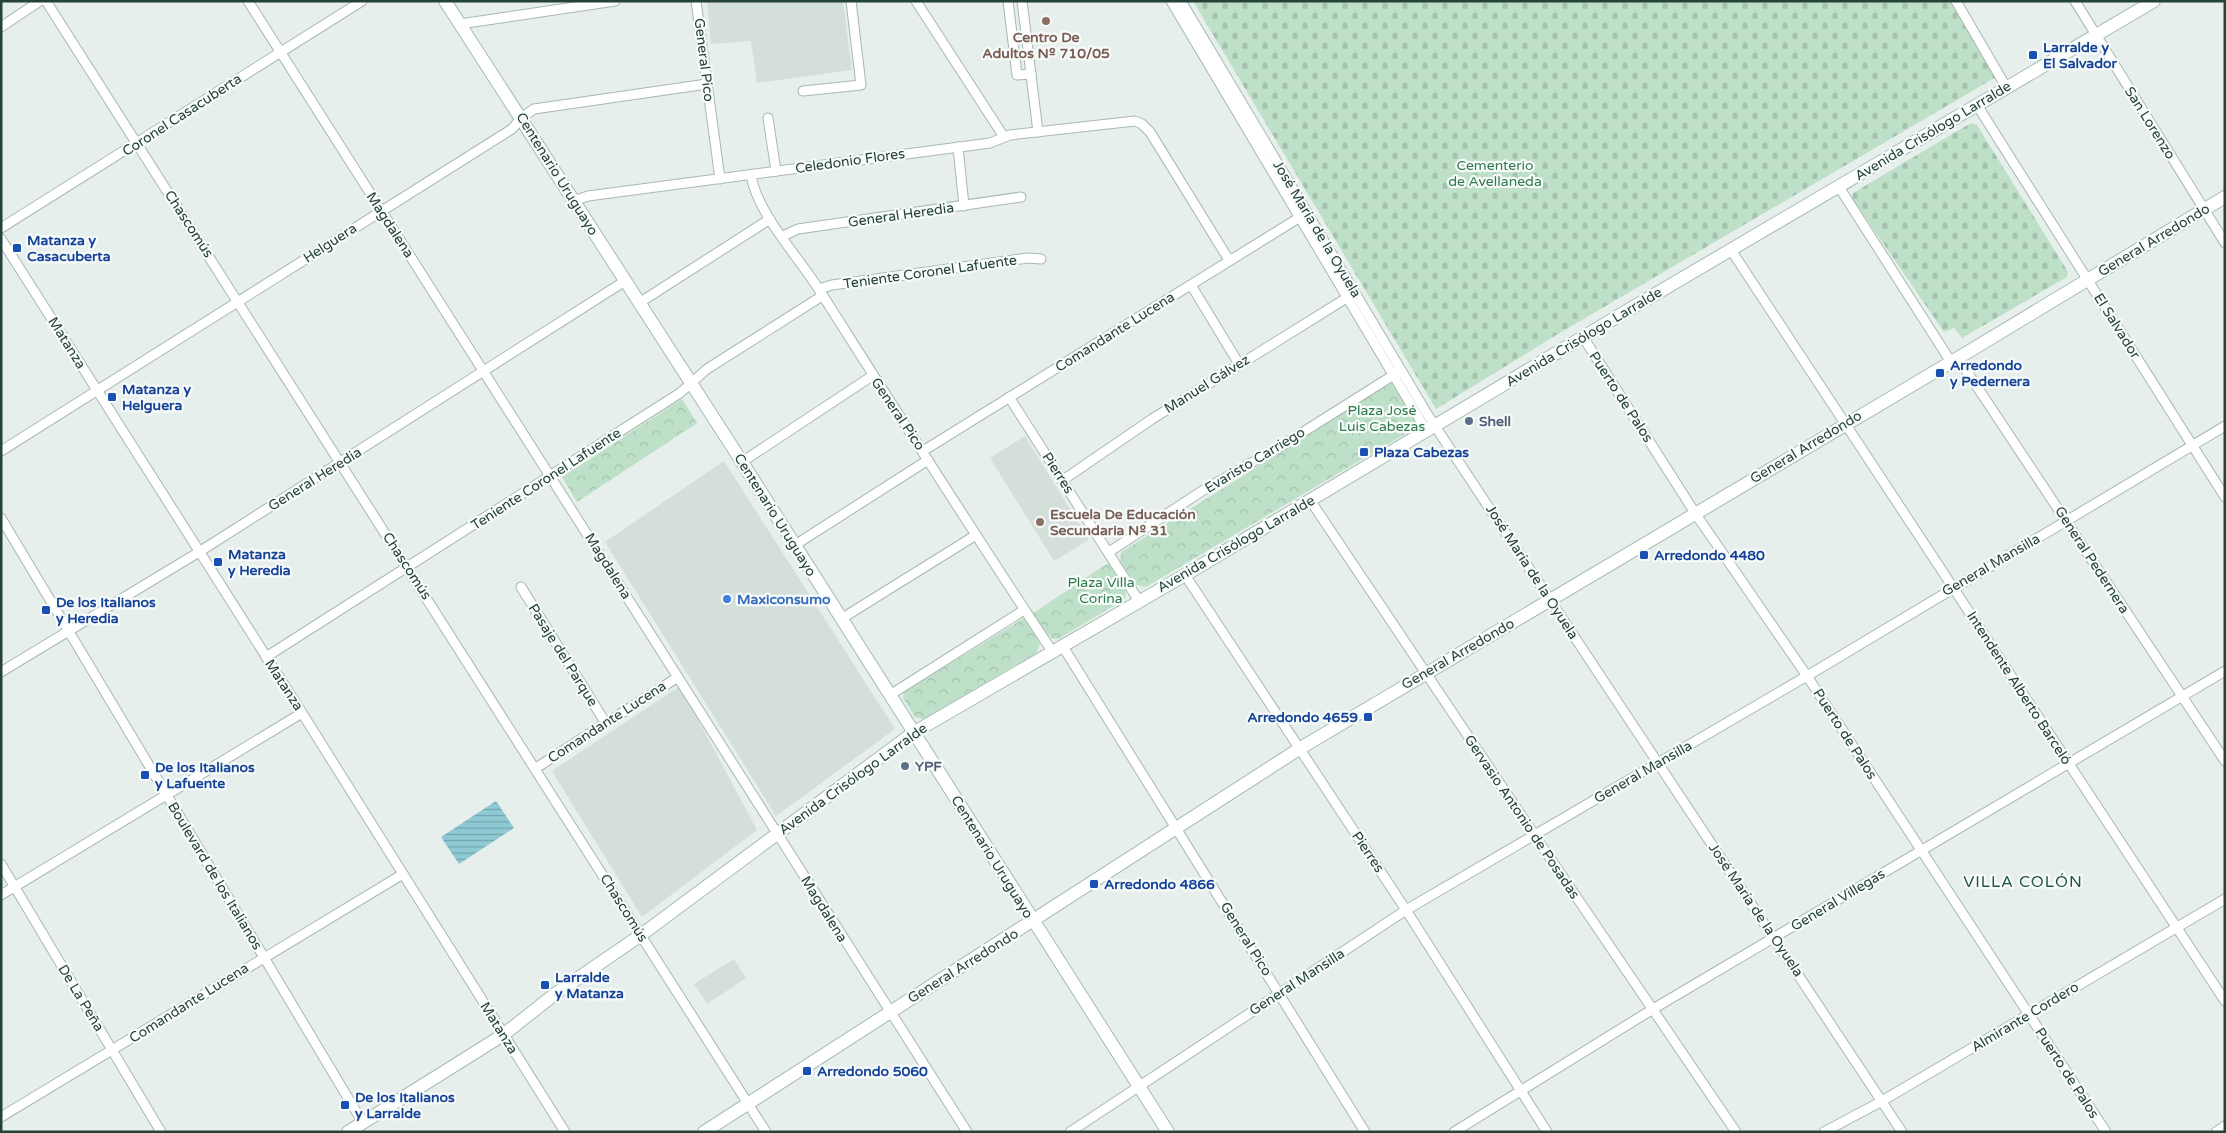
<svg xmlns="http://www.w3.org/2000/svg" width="2226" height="1133" font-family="'Varela Round',sans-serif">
	<defs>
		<pattern id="cemetery-stones" width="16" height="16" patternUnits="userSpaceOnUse" patternTransform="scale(1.25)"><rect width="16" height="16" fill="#bfe0c8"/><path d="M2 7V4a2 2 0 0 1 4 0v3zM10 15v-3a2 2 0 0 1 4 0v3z" fill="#a4c1ad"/></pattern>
		<pattern id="park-crowns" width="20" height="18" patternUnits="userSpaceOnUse" patternTransform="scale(1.25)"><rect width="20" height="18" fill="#bfe0c8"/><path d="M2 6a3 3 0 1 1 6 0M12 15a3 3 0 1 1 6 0" fill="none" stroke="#a4c1ad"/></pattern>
		<pattern id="water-rules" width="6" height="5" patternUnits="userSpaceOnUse" patternTransform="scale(1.25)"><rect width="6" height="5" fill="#8ec9d4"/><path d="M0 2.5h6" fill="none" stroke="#74a5ad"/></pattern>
	</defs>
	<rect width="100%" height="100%" fill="#e6efeb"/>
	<g fill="#d4dfda">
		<polygon points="707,1 843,1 852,70 757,83 751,41 711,44"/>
		<polygon points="1025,436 1089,540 1054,561 990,458"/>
		<polygon points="724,461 895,729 776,816 605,542"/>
		<polygon points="680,686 757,830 642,917 552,771"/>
		<polygon points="734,959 746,978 707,1004 694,984"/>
	</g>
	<g fill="url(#cemetery-stones)">
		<polygon points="1193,1 1951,1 1996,77 1558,334 1436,409"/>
		<polygon points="1971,123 1977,125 2068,272 2067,277 1962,338 1954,328 1944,332 1852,198 1853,193"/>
	</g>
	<g fill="url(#park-crowns)">
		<polygon points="1391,383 1393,383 1417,424 1415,428 1146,587 1136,585 1120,561 1121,553 1123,551"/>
		<polygon points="682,399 697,423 577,502 562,477"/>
		<polygon points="1108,563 1126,590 1125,599 1058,639 1051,638 1032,614"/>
		<polygon points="1024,618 1040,644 1036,653 924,719 915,717 903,698 904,692"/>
	</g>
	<polygon fill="url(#water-rules)" points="496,801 514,828 459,864 441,837"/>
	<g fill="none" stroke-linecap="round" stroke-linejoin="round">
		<defs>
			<g id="street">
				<polyline points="46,1 766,1132"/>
				<polyline points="248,1 967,1132"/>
				<polyline points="696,1 720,179"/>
				<polyline points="916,1 1004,137"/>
				<polyline points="1008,1 1017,75 1031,74"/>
				<polyline points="1022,1 1038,132"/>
				<polyline points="1171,1 1426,430"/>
				<polyline points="1181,1 1429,417 1902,1132"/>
				<polyline points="1956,1 2006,87"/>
				<polyline points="2075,1 2225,243"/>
				<polyline points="460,24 615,1"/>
				<polyline points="1,27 40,1"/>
				<polyline points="803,91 861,85 851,1"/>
				<polyline points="1977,105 2225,497"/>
				<polyline points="768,118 776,171"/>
				<polyline points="958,147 964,206"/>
				<path d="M751 175C757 213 797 255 818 288 895 409 972 531 1052 651"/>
				<polyline points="1839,187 1951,362"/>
				<polyline points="573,201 588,196 990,143 1010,135 1135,121 1142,124 1150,132 1229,260"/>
				<polyline points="1,228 362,1"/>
				<polyline points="783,236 798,229 1021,197"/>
				<polyline points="1,239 302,713 565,1132"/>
				<polyline points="1731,250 2225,1001"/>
				<polyline points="1191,285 1239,364"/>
				<polyline points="819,289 832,285 1028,258 1041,259"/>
				<polyline points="639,303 770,219"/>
				<polyline points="1583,337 1695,513 1807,676 2106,1132"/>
				<polyline points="1958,358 2225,761"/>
				<polyline points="1009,397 1139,601"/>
				<polyline points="1,451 512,129 521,118 534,109 707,84"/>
				<polyline points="923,451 1305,214"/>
				<polyline points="742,462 872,376"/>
				<polyline points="1063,480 1152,419 1353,294"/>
				<polyline points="1310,500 1535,836 1736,1132"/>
				<polyline points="1,518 363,1123"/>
				<polyline points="795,545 928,460"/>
				<polyline points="1109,552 1202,491 1281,446 1400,371"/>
				<polyline points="1185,575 1406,910 1547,1132"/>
				<polyline points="521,587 605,722"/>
				<polyline points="841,619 976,535"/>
				<polyline points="1062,645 1365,1132"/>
				<polyline points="266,657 680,393 707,369 822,296"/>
				<polyline points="1,672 199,552 625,281"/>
				<polyline points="890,695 1024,610"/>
				<polyline points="536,768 678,677"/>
				<polyline points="1,864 161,1132"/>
				<polyline points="1,895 302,713"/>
				<polyline points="1,1117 403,874"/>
				<polyline points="1070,1132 1406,910 1807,676 2225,426"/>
				<polyline points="1454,1132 1653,1009 2225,671"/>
				<polyline points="1824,1132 1882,1101 2225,899"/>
				<polyline points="2216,1132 2225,1126"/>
			</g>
			<g id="secondary">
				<polyline points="445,1 742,462 1168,1132"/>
				<polyline points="348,1132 503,1035 555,994 641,935 913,733 1185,575 1630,309 2154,1"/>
				<polyline points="704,1132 1299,749 1958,358 2225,197"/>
			</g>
		</defs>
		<use href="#street" stroke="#a8b8b2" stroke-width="11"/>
		<use href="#secondary" stroke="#a4bbb3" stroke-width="14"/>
		<use href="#street" stroke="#fff" stroke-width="9"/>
		<use href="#secondary" stroke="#fff" stroke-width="12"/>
	</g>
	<g fill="#8d6e63" stroke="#f7fbf9" stroke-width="2">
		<circle cx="1046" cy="21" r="5"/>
		<circle cx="1040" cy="522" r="5"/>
	</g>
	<g fill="#1a4fb4" stroke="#f7fbf9" stroke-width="2">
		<rect x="2028" y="50" width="10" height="10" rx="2.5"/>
		<rect x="12" y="243" width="10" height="10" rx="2.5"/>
		<rect x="1935" y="368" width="10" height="10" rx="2.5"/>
		<rect x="107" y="392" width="10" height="10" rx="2.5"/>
		<rect x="1359" y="447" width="10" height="10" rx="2.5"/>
		<rect x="1639" y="550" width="10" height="10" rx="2.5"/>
		<rect x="213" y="557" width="10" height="10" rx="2.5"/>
		<rect x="41" y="605" width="10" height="10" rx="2.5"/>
		<rect x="1363" y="712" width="10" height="10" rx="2.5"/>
		<rect x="140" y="770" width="10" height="10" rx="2.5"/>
		<rect x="1089" y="879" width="10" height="10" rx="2.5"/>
		<rect x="540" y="980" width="10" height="10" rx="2.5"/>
		<rect x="802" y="1066" width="10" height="10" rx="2.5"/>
		<rect x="340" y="1100" width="10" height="10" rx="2.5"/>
	</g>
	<g fill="#5c6f8a" stroke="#f7fbf9" stroke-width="2">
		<circle cx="1469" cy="421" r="5"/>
		<circle cx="905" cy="766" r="5"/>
	</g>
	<circle fill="#3f7fe0" stroke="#f7fbf9" stroke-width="2" cx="727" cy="599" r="5"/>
	<g text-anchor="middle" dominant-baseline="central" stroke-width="4.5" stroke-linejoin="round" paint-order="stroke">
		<g font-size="14" font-weight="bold" fill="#785e54" stroke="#f7fbf9">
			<text x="1046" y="37">Centro De<tspan x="1046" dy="16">Adultos Nº 710/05</tspan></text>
			<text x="1050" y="514" text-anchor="start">Escuela De Educación<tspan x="1050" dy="16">Secundaria Nº 31</tspan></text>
		</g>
		<g font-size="14" font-weight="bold" fill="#164399" stroke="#f7fbf9" text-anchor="start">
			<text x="2043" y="47">Larralde y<tspan x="2043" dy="16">El Salvador</tspan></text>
			<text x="27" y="240">Matanza y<tspan x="27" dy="16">Casacuberta</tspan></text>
			<text x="1950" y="365">Arredondo<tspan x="1950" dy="16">y Pedernera</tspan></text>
			<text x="122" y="389">Matanza y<tspan x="122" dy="16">Helguera</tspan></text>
			<text x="1374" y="452">Plaza Cabezas</text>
			<text x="228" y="554">Matanza<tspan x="228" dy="16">y Heredia</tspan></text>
			<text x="1654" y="555">Arredondo 4480</text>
			<text x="56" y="602">De los Italianos<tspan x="56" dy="16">y Heredia</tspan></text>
			<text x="1358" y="717" text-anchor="end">Arredondo 4659</text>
			<text x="155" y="767">De los Italianos<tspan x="155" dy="16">y Lafuente</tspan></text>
			<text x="1104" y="884">Arredondo 4866</text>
			<text x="555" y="977">Larralde<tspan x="555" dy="16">y Matanza</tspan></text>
			<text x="817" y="1071">Arredondo 5060</text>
			<text x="355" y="1097">De los Italianos<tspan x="355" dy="16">y Larralde</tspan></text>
		</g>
		<g font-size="14" fill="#24423a" stroke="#f7fbf9">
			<text transform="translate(704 60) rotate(83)">General Pico</text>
			<text transform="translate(182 115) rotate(-33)">Coronel Casacuberta</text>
			<text transform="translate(2150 123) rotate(58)">San Lorenzo</text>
			<text transform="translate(1933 131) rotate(-31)">Avenida Crisólogo Larralde</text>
			<text transform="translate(850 161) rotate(-8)">Celedonio Flores</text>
			<text transform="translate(557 174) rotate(58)">Centenario Uruguayo</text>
			<text transform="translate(901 215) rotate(-8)">General Heredia</text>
			<text transform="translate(189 224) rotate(57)">Chascomús</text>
			<text transform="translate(390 225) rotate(57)">Magdalena</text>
			<text transform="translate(1317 229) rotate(59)">José María de la Oyuela</text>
			<text transform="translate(2154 240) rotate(-31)">General Arredondo</text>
			<text transform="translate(330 243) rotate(-33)">Helguera</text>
			<text transform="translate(930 272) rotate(-8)">Teniente Coronel Lafuente</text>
			<text transform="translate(2117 326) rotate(58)">El Salvador</text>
			<text transform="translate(1115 332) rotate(-32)">Comandante Lucena</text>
			<text transform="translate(1584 337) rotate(-31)">Avenida Crisólogo Larralde</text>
			<text transform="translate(67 343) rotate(58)">Matanza</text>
			<text transform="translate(1207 384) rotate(-32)">Manuel Gálvez</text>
			<text transform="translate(1621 397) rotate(57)">Puerto de Palos</text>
			<text transform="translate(898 414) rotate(56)">General Pico</text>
			<text transform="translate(1806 447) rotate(-31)">General Arredondo</text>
			<text transform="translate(1255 460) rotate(-31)">Evaristo Carriego</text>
			<text transform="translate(1058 473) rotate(57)">Pierres</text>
			<text transform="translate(315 479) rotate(-32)">General Heredia</text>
			<text transform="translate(546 479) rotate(-33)">Teniente Coronel Lafuente</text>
			<text transform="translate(775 515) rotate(58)">Centenario Uruguayo</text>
			<text transform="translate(1236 544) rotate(-30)">Avenida Crisólogo Larralde</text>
			<text transform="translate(2092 560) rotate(57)">General Pedernera</text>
			<text transform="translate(1991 565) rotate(-30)">General Mansilla</text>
			<text transform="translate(407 566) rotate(57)">Chascomús</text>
			<text transform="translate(608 566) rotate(58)">Magdalena</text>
			<text transform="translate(1532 572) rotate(57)">José María de la Oyuela</text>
			<text transform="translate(1458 654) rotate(-30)">General Arredondo</text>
			<text transform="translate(563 655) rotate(58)">Pasaje del Parque</text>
			<text transform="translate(284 685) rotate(57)">Matanza</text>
			<text transform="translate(2019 688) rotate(57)">Intendente Alberto Barceló</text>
			<text transform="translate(607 722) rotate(-33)">Comandante Lucena</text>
			<text transform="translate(1845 734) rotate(57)">Puerto de Palos</text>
			<text transform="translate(1643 772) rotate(-30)">General Mansilla</text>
			<text transform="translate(853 779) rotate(-36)">Avenida Crisólogo Larralde</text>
			<text transform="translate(1522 817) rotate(56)">Gervasio Antonio de Posadas</text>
			<text transform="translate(1368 852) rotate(56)">Pierres</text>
			<text transform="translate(992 857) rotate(58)">Centenario Uruguayo</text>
			<text transform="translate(215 876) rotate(59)">Boulevard de los Italianos</text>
			<text transform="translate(1838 900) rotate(-31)">General Villegas</text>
			<text transform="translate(624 908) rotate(58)">Chascomús</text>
			<text transform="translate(824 909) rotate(58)">Magdalena</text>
			<text transform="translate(1756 910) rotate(56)">José María de la Oyuela</text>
			<text transform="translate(1246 939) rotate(58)">General Pico</text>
			<text transform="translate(963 966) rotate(-32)">General Arredondo</text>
			<text transform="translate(1297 982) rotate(-33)">General Mansilla</text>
			<text transform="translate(81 998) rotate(59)">De La Peña</text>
			<text transform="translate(189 1003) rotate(-32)">Comandante Lucena</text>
			<text transform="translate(2025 1017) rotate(-31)">Almirante Cordero</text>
			<text transform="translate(499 1028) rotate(58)">Matanza</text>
			<text transform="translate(2067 1073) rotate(57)">Puerto de Palos</text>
		</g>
		<g font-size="14" fill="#2d7a4b" stroke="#f7fbf9">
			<text x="1495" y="165">Cementerio<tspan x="1495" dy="16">de Avellaneda</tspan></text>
			<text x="1382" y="410">Plaza José<tspan x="1382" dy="16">Luis Cabezas</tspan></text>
			<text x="1101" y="582">Plaza Villa<tspan x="1101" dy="16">Corina</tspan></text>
		</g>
		<g font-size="14" font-weight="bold" fill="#4e5e75" stroke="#f7fbf9" text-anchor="start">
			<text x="1479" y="421">Shell</text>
			<text x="915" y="766">YPF</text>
		</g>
		<g font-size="14" font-weight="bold" fill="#366cbe" stroke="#f7fbf9" text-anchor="start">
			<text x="737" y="599">Maxiconsumo</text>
		</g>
		<g font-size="16" letter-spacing="1" fill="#1f5548" stroke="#f7fbf9">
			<text x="2023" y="882">VILLA COLÓN</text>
		</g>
	</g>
	<rect width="2226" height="1133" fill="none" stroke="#24423a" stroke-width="5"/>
</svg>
